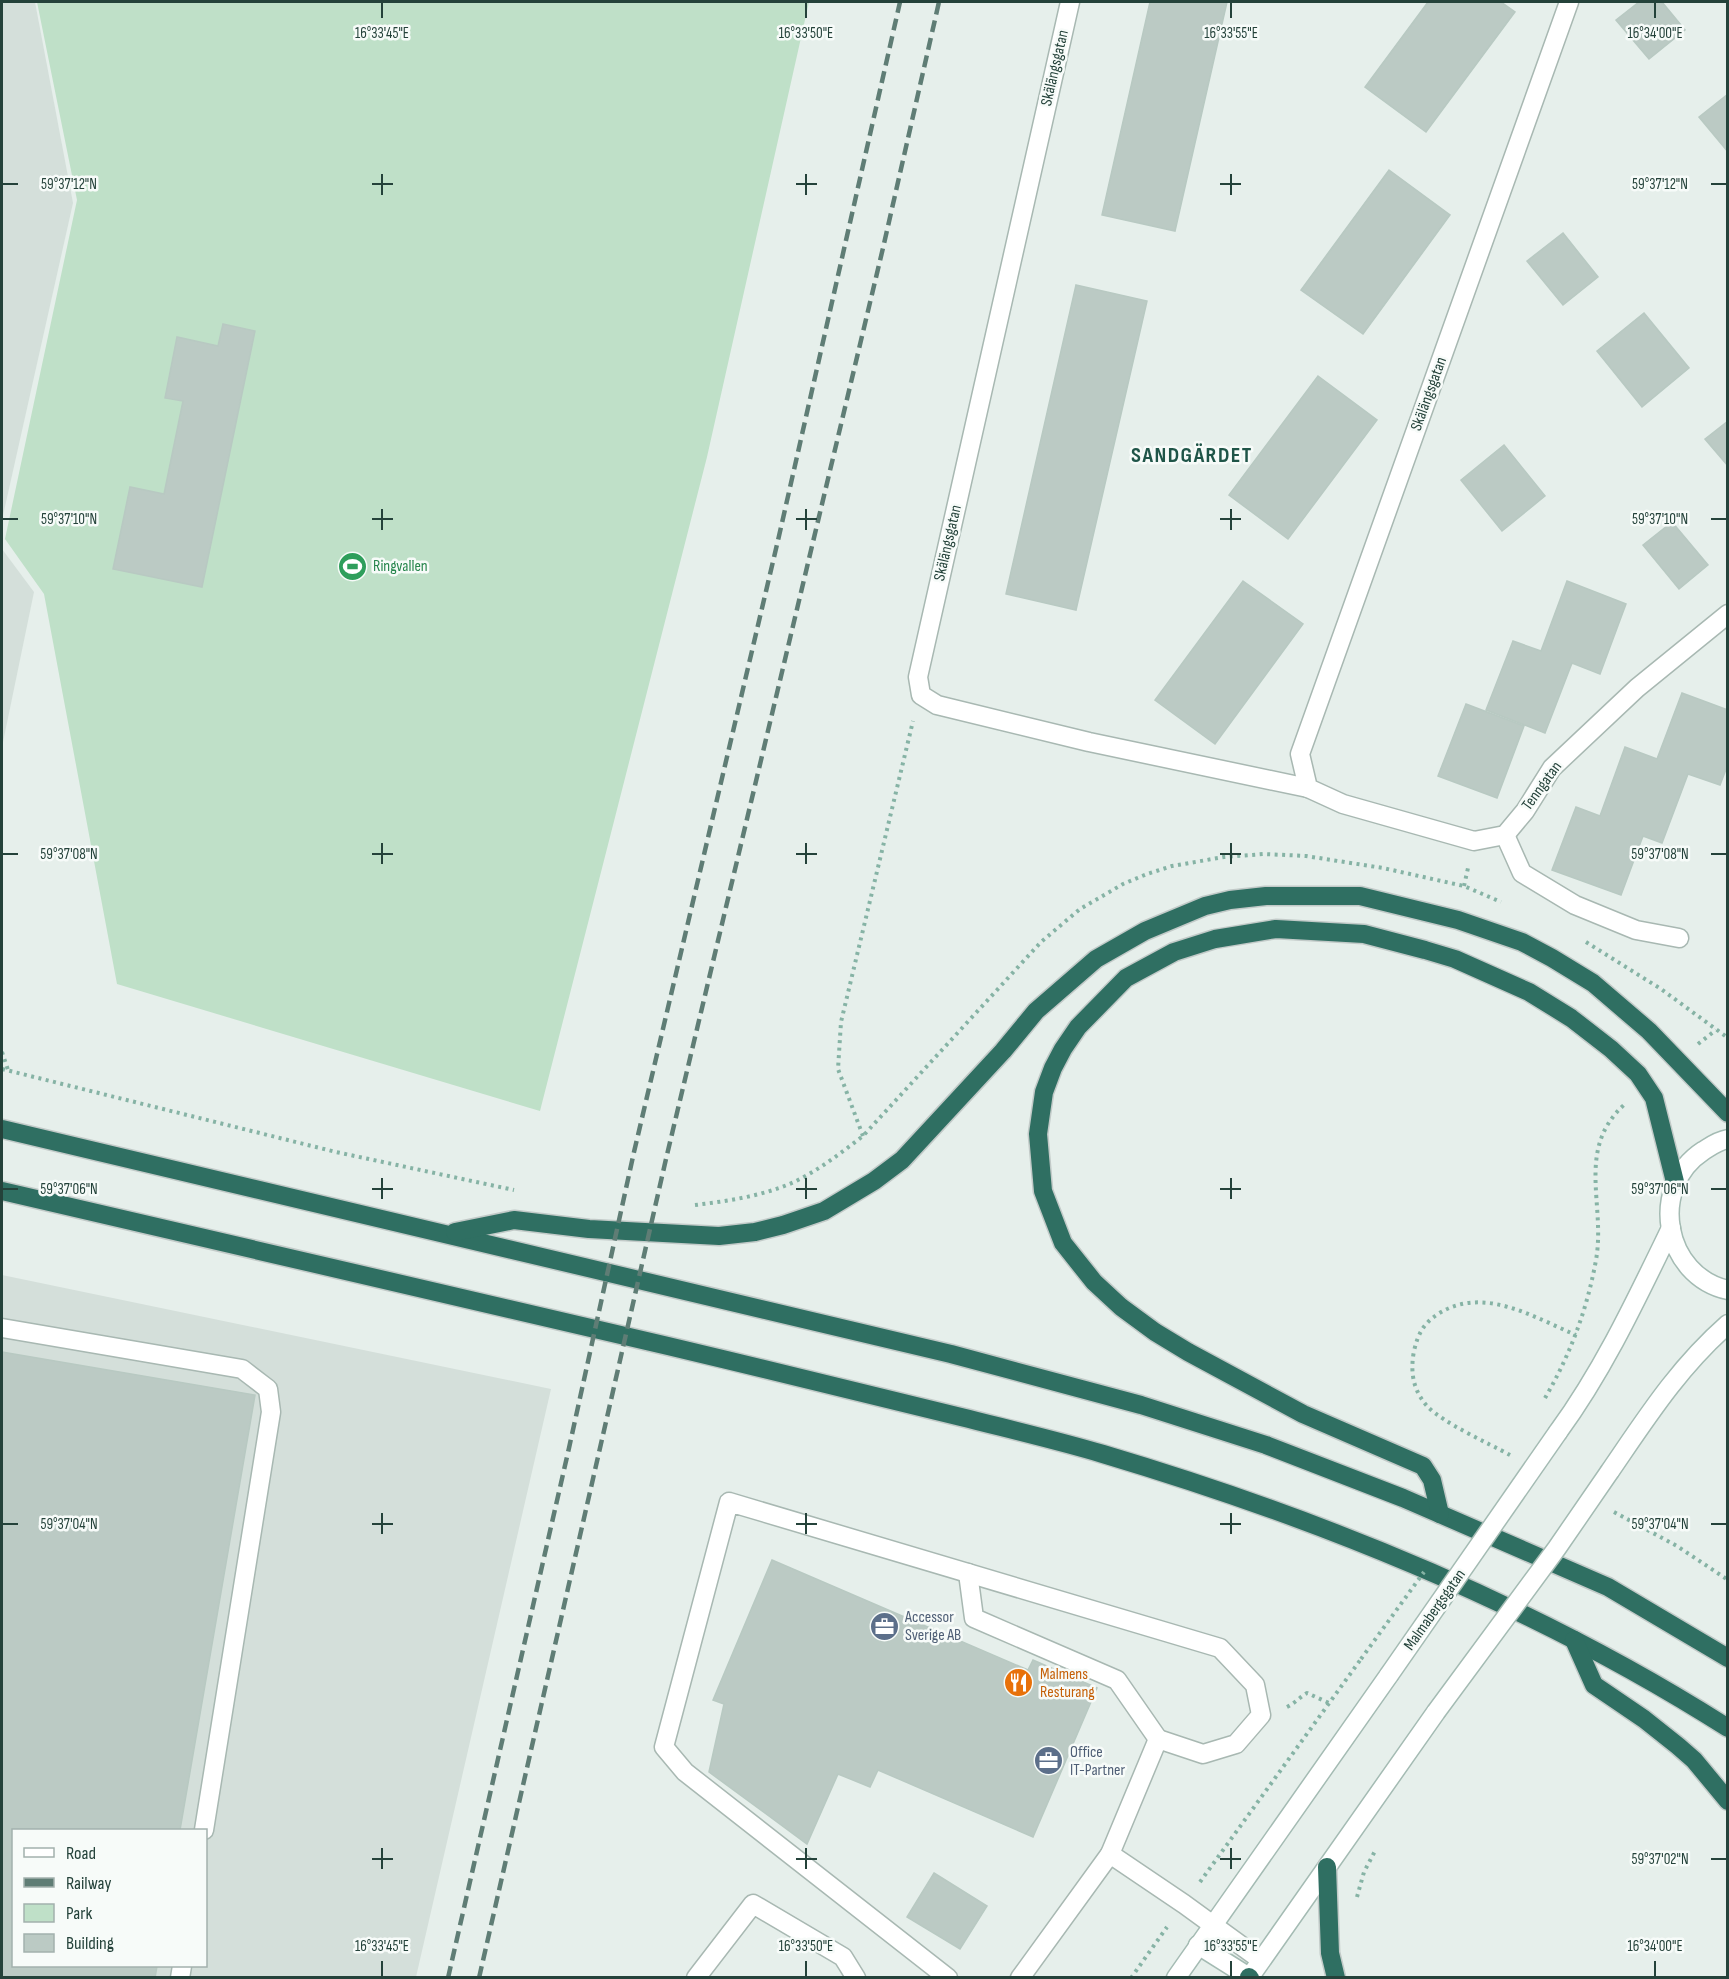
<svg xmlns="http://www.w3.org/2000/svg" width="1729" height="1979" font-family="'Sofia Sans Condensed',sans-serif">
	<rect width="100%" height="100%" fill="#e6efeb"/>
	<g fill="#d4dfda" fill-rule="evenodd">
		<polygon points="2,2 35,2 73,203 2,520"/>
		<polygon points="2,549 34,592 2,747"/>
		<path d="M2 1275 551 1389 416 1977H2ZM14 1830H206V1966H14Z"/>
	</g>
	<polygon fill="#bfe0c8" points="37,2 809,2 707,457 540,1111 117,984 44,594 5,539 77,200"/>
	<g fill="#bbcac4" stroke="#b8c9c2" stroke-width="1.5">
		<polygon points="1150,2 1227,2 1175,231 1102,215"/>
		<polygon points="1428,2 1501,2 1515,12 1426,132 1365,87"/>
		<polygon points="1639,2 1662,2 1685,30 1649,59 1616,20"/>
		<polygon points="1728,94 1728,152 1699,117"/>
		<polygon points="1389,170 1450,215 1363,334 1301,290"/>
		<polygon points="1563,233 1598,277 1563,305 1527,261"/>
		<polygon points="1076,285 1147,301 1076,610 1006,594"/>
		<polygon points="1644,313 1689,368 1642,407 1597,351"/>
		<polygon points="223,324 255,331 202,587 113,569 130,487 164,494 183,401 165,398 177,337 218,346"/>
		<polygon points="1318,376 1377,420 1288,539 1229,495"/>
		<polygon points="1728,421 1728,466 1705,439"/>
		<polygon points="1504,445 1545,496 1502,531 1461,480"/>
		<polygon points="1672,522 1708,565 1679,589 1643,545"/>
		<polygon points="1243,581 1303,624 1215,744 1155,700"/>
		<polygon points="1567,581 1626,604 1600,674 1572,663 1545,733 1486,710 1513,641 1541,651"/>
		<polygon points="1682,693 1728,710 1728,764 1720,785 1688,774 1662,843 1643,836 1621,895 1552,870 1576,807 1600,816 1625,747 1657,759"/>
		<polygon points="1466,704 1524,726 1497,798 1438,776"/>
		<polygon points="2,1352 255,1395 180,1830 14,1830 14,1966 157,1966 155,1978 2,1978"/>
		<polygon points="772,1560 1028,1670 1033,1660 1097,1688 1033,1837 878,1770 870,1787 838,1774 807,1844 709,1772 724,1704 713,1700"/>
		<polygon points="934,1873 987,1906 960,1949 907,1917"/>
	</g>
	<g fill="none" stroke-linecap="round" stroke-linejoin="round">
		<defs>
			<g id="lane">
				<polyline points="1505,835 1522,873 1575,905 1636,930 1679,938"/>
				<polyline points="2,1328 242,1369 268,1389 271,1412 204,1830"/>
				<polyline points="968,1573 974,1618 1117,1680 1158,1739"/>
				<polyline points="180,1978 182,1966"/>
				<polyline points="696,1978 753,1904 843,1957 856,1978"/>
				<polyline points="948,1978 685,1772 664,1747 729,1502 1220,1648 1255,1685 1261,1715 1236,1744 1203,1754 1158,1739 1110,1854 1184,1904 1261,1960"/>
				<polyline points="1020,1978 1110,1854"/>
			</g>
			<g id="street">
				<polyline points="1070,2 918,677 921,695 937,705 1089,742 1308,788"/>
				<polyline points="1569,2 1300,754 1308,788 1343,804 1474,841 1505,835 1525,811 1552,768 1637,688 1728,614"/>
			</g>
			<g id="secondary">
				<path d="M1728 1139C1717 1141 1711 1146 1703 1151 1648 1187 1664 1276 1728 1290"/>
				<path d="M1558 1432C1604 1369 1637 1298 1671 1228"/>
				<path d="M1610 1471C1647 1417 1678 1368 1728 1324"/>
				<polyline points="1198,1945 1249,1977"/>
				<polyline points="1176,1978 1389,1675"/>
				<polyline points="1249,1978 1436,1712"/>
			</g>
			<g id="highway">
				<polyline points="2,1129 951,1354 1141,1405 1266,1445 1403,1498 1608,1587 1728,1658"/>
				<path d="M2 1191C224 1242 446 1294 668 1346 766 1369 864 1393 961 1417 1008 1429 1056 1440 1103 1454 1321 1519 1535 1605 1728 1728"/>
				<polyline points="455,1232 514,1220 589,1229 719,1236 755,1232 783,1225 824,1211 874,1181 902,1160 1003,1051 1036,1011 1096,959 1145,931 1205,906 1230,900 1266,896 1360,896 1458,920 1522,942 1552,958 1593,983 1649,1031 1728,1113"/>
				<polyline points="1440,1514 1432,1480 1423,1466 1303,1414 1188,1352 1155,1332 1121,1307 1094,1282 1063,1243 1043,1191 1038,1134 1044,1092 1053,1068 1063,1049 1078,1027 1126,978 1174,952 1215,939 1276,929 1364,934 1425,950 1455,959 1529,992 1571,1018 1611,1049 1638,1074 1654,1098 1675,1182"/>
				<polyline points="1574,1640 1594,1685 1644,1719 1678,1746 1694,1760 1728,1801"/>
				<polyline points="1327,1867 1330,1953 1336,1978"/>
				<polyline points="1249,1977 1250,1978"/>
			</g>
		</defs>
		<use href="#lane" stroke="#a8b8b2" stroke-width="21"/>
		<use href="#street" stroke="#a8b8b2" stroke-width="21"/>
		<use href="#secondary" stroke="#a4bbb3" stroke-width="21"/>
		<use href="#highway" stroke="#c2cac8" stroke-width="21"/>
		<g stroke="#86b3a5" stroke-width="4" stroke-dasharray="3 4.5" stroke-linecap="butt">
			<polyline points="1464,886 1468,868"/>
			<polyline points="1586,942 1661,989 1728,1038"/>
			<polyline points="1698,1044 1716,1030"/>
			<polyline points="2,1052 8,1070"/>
			<polyline points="2,1069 336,1152 514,1190"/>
			<polyline points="863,1136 838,1069 841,1022 913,721"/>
			<path d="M695 1205C728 1201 763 1196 794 1182 819 1170 841 1153 863 1136L1041 942 1080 909 1123 884 1147 874 1172 866 1224 857 1264 854 1306 856 1383 868 1464 886 1501 902"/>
			<path d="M1545 1398C1570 1355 1587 1310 1596 1260 1606 1204 1575 1149 1625 1104"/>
			<path d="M1510 1455C1488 1443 1443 1423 1427 1406 1413 1390 1410 1372 1414 1351 1418 1334 1423 1324 1438 1314 1483 1285 1533 1317 1576 1335"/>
			<polyline points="1614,1512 1677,1546 1728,1580"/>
			<path d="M1287 1707C1295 1703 1300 1697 1307 1693L1329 1703"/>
			<polyline points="1200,1882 1361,1659"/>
			<polyline points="1357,1897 1364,1872 1375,1851"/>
			<polyline points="1131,1978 1167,1927"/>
		</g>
		<use href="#lane" stroke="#fff" stroke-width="18"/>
		<use href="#street" stroke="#fff" stroke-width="18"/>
		<use href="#secondary" stroke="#fff" stroke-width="18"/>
		<use href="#highway" stroke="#2f6f62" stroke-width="18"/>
		<g stroke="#5f7d75" stroke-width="4.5" stroke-dasharray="12 6" stroke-linecap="butt">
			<polyline points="448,1978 569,1448 634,1152 779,536 900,2"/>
			<polyline points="479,1978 666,1159 883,248 939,2"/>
		</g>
		<defs>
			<g id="secondary-bridge">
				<polyline points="1389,1675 1558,1432"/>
				<polyline points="1436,1712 1557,1548 1610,1471"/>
			</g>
		</defs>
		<use href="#secondary-bridge" stroke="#a4bbb3" stroke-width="21" stroke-linecap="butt"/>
		<polyline stroke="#86b3a5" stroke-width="4" stroke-dasharray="3 4.5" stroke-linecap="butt" points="1361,1659 1424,1572"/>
		<use href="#secondary-bridge" stroke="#fff" stroke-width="18"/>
	</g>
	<path fill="none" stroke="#24423a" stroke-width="2" d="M382 3V18M806 3V18M1231 3V18M1655 3V18M382 174V195M806 174V195M1231 174V195M3 184H18M372 184H393M796 184H817M1220 184H1241M1711 184H1726M382 509V530M806 509V530M1231 509V530M3 519H18M372 519H393M796 519H817M1220 519H1241M1711 519H1726M382 843V864M806 843V864M1231 843V864M3 854H18M372 854H393M796 854H817M1220 854H1241M1711 854H1726M382 1178V1199M806 1178V1199M1231 1178V1199M3 1189H18M372 1189H393M796 1189H817M1220 1189H1241M1711 1189H1726M382 1513V1534M806 1513V1534M1231 1513V1534M3 1524H18M372 1524H393M796 1524H817M1220 1524H1241M1711 1524H1726M382 1848V1869M806 1848V1869M1231 1848V1869M372 1859H393M796 1859H817M1220 1859H1241M1711 1859H1726M382 1961V1976M806 1961V1976M1231 1961V1976M1655 1961V1976"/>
	<defs>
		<symbol id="stadium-disc" viewBox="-11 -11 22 22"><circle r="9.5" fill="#2e9e5b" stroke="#f7fbf9"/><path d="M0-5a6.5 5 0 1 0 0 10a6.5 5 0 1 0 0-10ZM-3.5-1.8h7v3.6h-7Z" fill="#fff"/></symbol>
		<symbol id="office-disc" viewBox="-11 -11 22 22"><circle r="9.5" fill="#5c6f8a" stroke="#f7fbf9"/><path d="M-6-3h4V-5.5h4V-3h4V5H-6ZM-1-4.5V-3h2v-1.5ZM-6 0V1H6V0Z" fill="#fff"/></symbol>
		<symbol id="restaurant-disc" viewBox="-11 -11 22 22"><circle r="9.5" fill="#e8710a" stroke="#f7fbf9"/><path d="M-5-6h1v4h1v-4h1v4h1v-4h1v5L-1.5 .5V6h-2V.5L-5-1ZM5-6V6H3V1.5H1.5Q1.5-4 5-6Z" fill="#fff"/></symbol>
	</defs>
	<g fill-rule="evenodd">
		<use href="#stadium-disc" x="336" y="550" width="33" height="33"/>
		<use href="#office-disc" x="868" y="1610" width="33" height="33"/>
		<use href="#restaurant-disc" x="1002" y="1666" width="33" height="33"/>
		<use href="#office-disc" x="1032" y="1744" width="33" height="33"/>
	</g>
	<g text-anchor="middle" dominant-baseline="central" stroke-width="5" stroke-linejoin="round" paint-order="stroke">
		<g font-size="16" fill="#24423a" stroke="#f7fbf9">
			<text transform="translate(1055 68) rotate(-77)">Skälängsgatan</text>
			<text transform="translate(1429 394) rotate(-70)">Skälängsgatan</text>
			<text transform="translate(948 543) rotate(-77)">Skälängsgatan</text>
			<text transform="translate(1542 786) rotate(-54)">Tenngatan</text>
			<text transform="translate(1435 1610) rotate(-55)">Malmabergsgatan</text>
		</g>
		<g font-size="16" fill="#27864d" stroke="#f7fbf9" text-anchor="start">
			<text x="373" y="566">Ringvallen</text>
		</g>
		<g font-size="16" fill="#4e5e75" stroke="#f7fbf9" text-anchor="start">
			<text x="905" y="1617">Accessor<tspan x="905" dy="18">Sverige AB</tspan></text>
			<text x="1070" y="1752">Office<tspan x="1070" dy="18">IT-Partner</tspan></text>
		</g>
		<g font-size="16" fill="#c56008" stroke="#f7fbf9" text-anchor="start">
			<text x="1040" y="1674">Malmens<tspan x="1040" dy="18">Resturang</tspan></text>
		</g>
		<g font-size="22" font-weight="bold" letter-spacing="1.5" fill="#1f5548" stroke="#f7fbf9">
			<text x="1192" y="455">SANDGÄRDET</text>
		</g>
	</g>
	<g font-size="15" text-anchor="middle" fill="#24423a" stroke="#f7fbf9" stroke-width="5" stroke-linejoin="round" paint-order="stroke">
		<text x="382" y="38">16°33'45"E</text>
		<text x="806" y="38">16°33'50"E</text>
		<text x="1231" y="38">16°33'55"E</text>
		<text x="1655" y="38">16°34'00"E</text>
		<text x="69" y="189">59°37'12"N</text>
		<text x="1660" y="189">59°37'12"N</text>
		<text x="69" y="524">59°37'10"N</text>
		<text x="1660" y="524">59°37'10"N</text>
		<text x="69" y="859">59°37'08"N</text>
		<text x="1660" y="859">59°37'08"N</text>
		<text x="69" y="1194">59°37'06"N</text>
		<text x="1660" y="1194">59°37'06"N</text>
		<text x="69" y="1529">59°37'04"N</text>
		<text x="1660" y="1529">59°37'04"N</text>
		<text x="1660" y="1864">59°37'02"N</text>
		<text x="382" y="1951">16°33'45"E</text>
		<text x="806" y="1951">16°33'50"E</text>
		<text x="1231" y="1951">16°33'55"E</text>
		<text x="1655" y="1951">16°34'00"E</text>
	</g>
	<rect width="1729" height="1979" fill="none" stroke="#24423a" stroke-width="6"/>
	<rect x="12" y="1829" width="195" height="138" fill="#f7fbf9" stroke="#a3b1ad" stroke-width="1.5"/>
	<rect x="24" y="1848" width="30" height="9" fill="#ffffff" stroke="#a3b1ad" stroke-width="1.5"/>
	<text x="66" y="1859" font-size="18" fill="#24423a">Road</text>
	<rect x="24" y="1878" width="30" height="9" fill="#5f7d75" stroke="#a3b1ad" stroke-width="1.5"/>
	<text x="66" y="1889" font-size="18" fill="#24423a">Railway</text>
	<rect x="24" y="1904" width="30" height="18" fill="#bfe0c8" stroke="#a3b1ad" stroke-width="1.5"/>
	<text x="66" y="1919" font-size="18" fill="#24423a">Park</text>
	<rect x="24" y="1934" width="30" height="18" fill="#bbcac4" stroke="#a3b1ad" stroke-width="1.5"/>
	<text x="66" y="1949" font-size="18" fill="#24423a">Building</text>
</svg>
